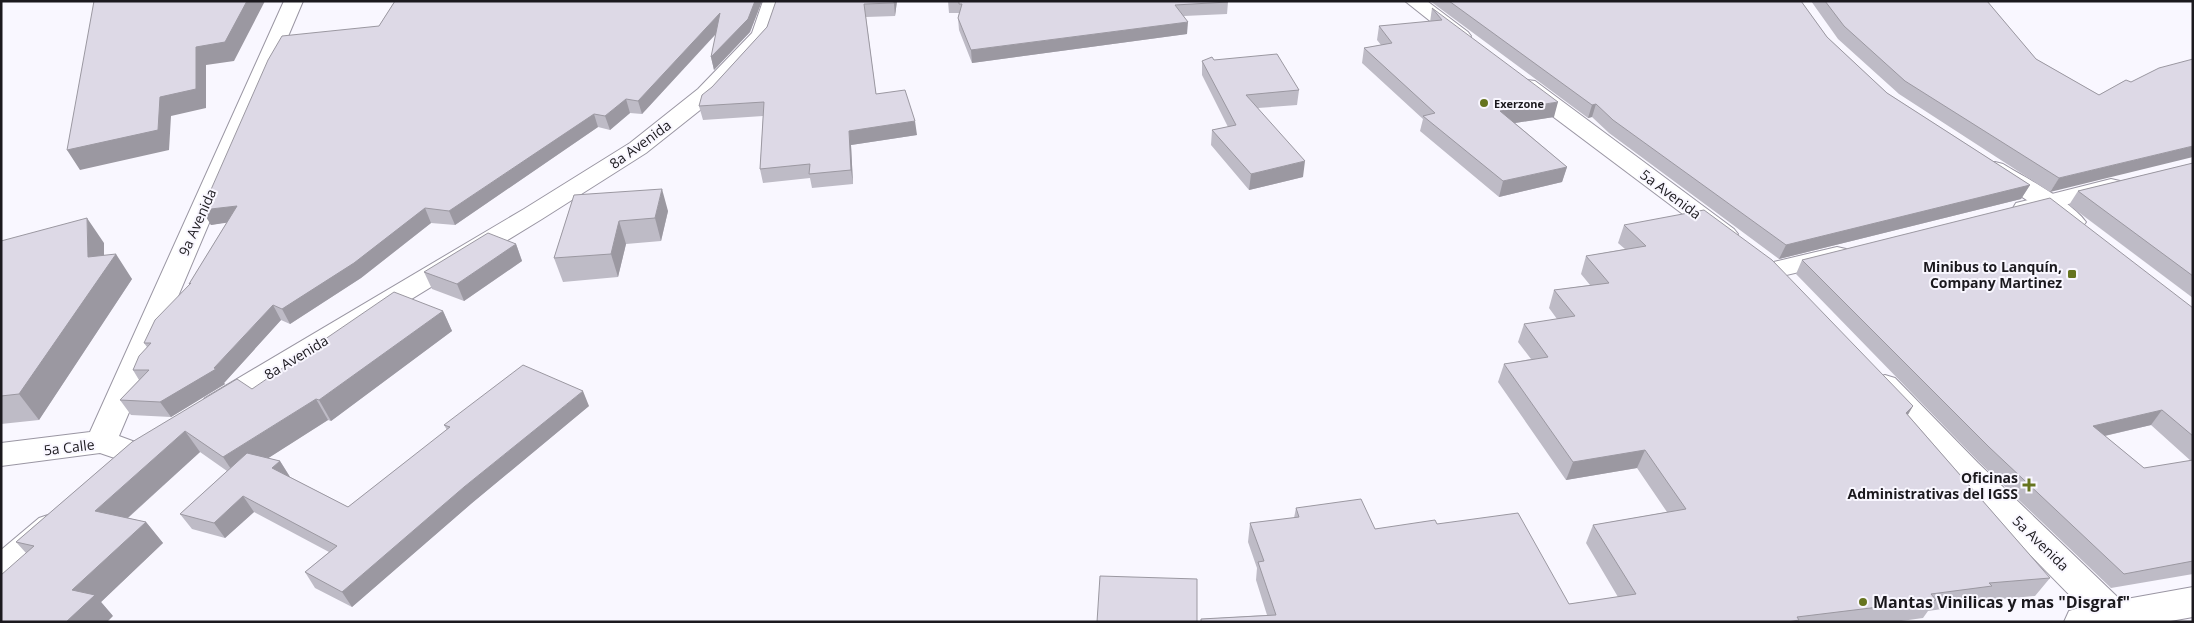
<svg xmlns="http://www.w3.org/2000/svg" width="2194" height="623" font-family="'Open Sans',sans-serif">
	<rect width="100%" height="100%" fill="#f9f7ff"/>
	<g fill="none" stroke-linecap="round" stroke-linejoin="round">
		<defs>
			<g id="street">
				<polygon points="284,1 303,1 119,436 146,446 151,454 146,462 135,465 100,453 1,466 1,443 90,432"/>
				<polygon points="763,1 782,1 768,39 714,99 646,153 542,219 227,412 216,416 205,412 201,405 205,398 524,209 630,143 698,89 752,33"/>
				<polygon points="1405,1 1427,1 1468,32 1471,36 1468,40 1461,42 1454,40"/>
				<polygon points="1527,80 1535,81 1734,229 1738,234 1734,239 1725,242 1716,239 1519,91 1516,86 1519,81"/>
				<polygon points="2111,179 2120,181 2123,186 2120,191 2025,215 2016,213 2013,208 2016,203"/>
				<polygon points="1837,247 1846,249 1850,255 1846,261 1774,278 1765,276 1761,270 1765,264"/>
				<polygon points="1885,375 1895,378 1978,463 2132,611 2137,622 2096,622 1956,479 1875,392 1870,385 1875,378"/>
				<polygon points="51,514 63,518 68,527 63,536 13,580 1,584 1,550 39,518"/>
			</g>
			<g id="secondary">
				<path d="M1995 162 2003 164C2026 178 2071 201 2086 222L2082 227 2073 230 2064 227 2039 208 1987 174 1983 169 1987 164Z"/>
				<polygon points="2193,587 2193,617 2165,622 2064,622 2069,611 2082,607"/>
			</g>
		</defs>
		<use href="#street" stroke="#9a96a3" stroke-width="2"/>
		<use href="#secondary" stroke="#9a96a3" stroke-width="2"/>
		<use href="#street" fill="#fff" fill-rule="evenodd"/>
		<use href="#secondary" fill="#fff" fill-rule="evenodd"/>
	</g>
	<g fill="#bebbc6" fill-rule="evenodd">
		<polygon points="395,1 762,1 750,32 714,70 711,57 716,34 642,114 630,113 610,130 598,127 455,225 431,223 361,278 290,324 281,320 224,383 225,384 171,417 131,415 120,400 139,380 133,370 147,347 144,343 189,285 189,284 227,222 211,225 202,210 379,26"/>
		<polygon points="776,1 897,1 895,16 866,17 876,94 917,135 851,145 853,184 812,188 810,178 763,183 760,169 763,116 703,120 699,106 712,87 767,27"/>
		<polygon points="948,1 1228,1 1228,2 1227,14 1184,16 1187,34 972,63 959,30 958,18 959,13 949,13"/>
		<polygon points="1430,1 1801,1 1827,37 1887,93 2030,185 2021,199 1779,259 1609,133 1592,117 1588,118"/>
		<polygon points="1811,1 1987,1 2036,59 2099,95 2126,80 2050,192 1899,94 1838,39"/>
		<polygon points="1432,8 1554,117 1515,123 1567,167 1562,182 1499,197 1420,131 1423,119 1362,63 1364,48 1381,45 1377,40 1379,26 1430,22"/>
		<polygon points="1214,60 1299,90 1297,105 1258,108 1303,177 1249,190 1211,145 1212,130 1228,127 1202,75 1202,61"/>
		<polygon points="2193,163 2193,298 2069,205 2078,191"/>
		<polygon points="574,195 668,211 661,241 626,244 618,277 563,282 554,258"/>
		<polygon points="1624,225 1913,406 1908,415 2050,578 2035,596 1980,601 1978,604 1928,611 1923,618 1894,622 1201,622 1201,619 1267,615 1256,580 1257,568 1248,542 1250,523 1294,518 1296,508 1375,529 1437,524 1569,604 1618,597 1586,543 1593,525 1667,512 1637,468 1566,480 1498,382 1504,364 1531,359 1518,342 1524,324 1557,319 1549,308 1554,290 1590,285 1581,274 1586,256 1625,249 1618,243"/>
		<polygon points="1,241 104,243 104,255 132,279 39,420 1,424"/>
		<polygon points="516,244 522,261 464,301 432,289 424,272"/>
		<path d="M1802 260 2193 308V574L2111 588 1979 462 1796 274ZM2151 425 2191 461 2144 468 2105 436Z"/>
		<polygon points="443,311 452,331 331,421 328,420 268,458 280,461 290,477 348,507 447,430 444,425 589,406 472,503 352,607 315,588 305,572 329,552 254,512 225,538 192,529 180,514 227,471 200,452 128,518 146,522 163,543 101,602 113,616 26,553 16,542 132,442 252,389"/>
	</g>
	<g fill="#9b98a1">
		<polygon points="247,1 265,1 234,61 206,65 206,108 171,116 169,150 80,170 67,150 160,97 196,47"/>
		<polygon points="755,1 762,1 750,32 714,70 711,57"/>
		<polygon points="894,1 897,1 895,16 894,3"/>
		<polygon points="720,13 723,26 642,114 638,101"/>
		<polygon points="1188,22 1187,34 972,63 971,50"/>
		<polygon points="626,99 630,113 610,130 605,116"/>
		<polygon points="1558,102 1554,117 1496,126 1500,111"/>
		<polygon points="1596,104 1592,117 1588,118 1592,105"/>
		<polygon points="594,114 598,127 455,225 449,211"/>
		<polygon points="915,121 917,135 851,145 853,184 851,170 849,131"/>
		<polygon points="2193,146 2193,157 2050,192 2059,178"/>
		<polygon points="1305,161 1303,177 1249,190 1251,174"/>
		<polygon points="1567,167 1562,182 1499,197 1503,181"/>
		<polygon points="2030,185 2021,199 1779,259 1786,245"/>
		<polygon points="662,189 668,211 661,241 655,218"/>
		<polygon points="237,206 245,220 211,225 202,210"/>
		<polygon points="425,208 431,223 361,278 290,324 282,309"/>
		<polygon points="87,218 104,243 104,270 116,254 132,279 39,420 19,394 88,257"/>
		<polygon points="619,221 626,244 618,277 611,254"/>
		<polygon points="516,244 522,261 464,301 457,284"/>
		<polygon points="273,305 281,320 224,383 225,384 171,417 160,402 214,368"/>
		<polygon points="443,311 452,331 331,421 319,400"/>
		<polygon points="583,391 589,406 472,503 352,607 342,592 464,487"/>
		<polygon points="316,399 328,420 237,478 223,457"/>
		<polygon points="1913,406 1902,424 1906,413"/>
		<polygon points="2162,410 2151,425 2082,441 2093,426"/>
		<polygon points="185,431 200,452 112,532 95,511"/>
		<polygon points="1645,450 1637,468 1566,480 1573,462"/>
		<polygon points="280,461 290,477 283,484 272,468"/>
		<polygon points="243,496 254,512 225,538 214,523"/>
		<polygon points="146,522 163,543 101,602 113,616 107,622 66,622 72,590"/>
	</g>
	<g fill="#ddd9e6" stroke="#9b98a1">
		<polygon points="94,1 247,1 225,42 196,47 196,89 160,97 158,130 67,150"/>
		<polygon points="395,1 755,1 748,19 711,57 720,13 638,101 626,99 605,116 594,114 449,211 425,208 354,263 282,309 273,305 214,368 216,369 160,402 120,400 149,370 133,370 139,356 151,343 144,343 155,320 191,283 189,284 237,206 202,210 268,60 282,36 379,26"/>
		<polygon points="776,1 894,1 894,3 864,4 876,94 905,90 915,121 849,131 851,170 809,174 810,164 760,169 764,102 699,106 702,95 712,87 767,27"/>
		<polygon points="959,1 1228,1 1228,2 1175,5 1188,22 971,50 958,18 962,4 959,4"/>
		<polygon points="1449,1 1801,1 1827,37 1887,93 2030,185 1786,245 1613,120 1596,104 1592,105"/>
		<polygon points="1825,1 1987,1 2036,59 2099,95 2126,80 2131,82 2159,68 2193,59 2193,146 2059,178 1905,81 1844,26"/>
		<polygon points="1432,8 1558,102 1500,111 1567,167 1503,181 1423,116 1435,113 1364,48 1392,43 1379,26 1442,20"/>
		<polygon points="1277,54 1299,90 1246,95 1305,161 1251,174 1212,130 1236,125 1202,61 1212,57 1214,60"/>
		<polygon points="2193,163 2193,276 2078,191"/>
		<polygon points="662,189 655,218 619,221 611,254 554,258 574,195"/>
		<polygon points="2050,198 2193,308 2193,436 2162,410 2093,426 2144,468 2193,460 2193,561 2124,574 1989,447 1802,260"/>
		<polygon points="1704,210 1772,260 1913,406 1906,413 2050,578 1989,583 1992,586 1931,594 1936,600 1797,617 1799,620 1788,622 1201,622 1201,619 1276,615 1258,562 1264,561 1250,523 1299,517 1296,508 1361,499 1375,529 1435,520 1437,524 1518,513 1569,604 1636,594 1593,525 1686,509 1645,450 1573,462 1504,364 1548,357 1524,324 1575,316 1554,290 1609,283 1586,256 1646,246 1624,225"/>
		<polygon points="87,218 88,257 116,254 19,394 1,396 1,241"/>
		<polygon points="488,233 516,244 457,284 424,272"/>
		<polygon points="394,292 443,311 319,400 316,399 223,457 185,431 95,511 146,522 72,590 95,595 66,622 1,622 1,575 34,546 16,542 132,442 237,379 252,389"/>
		<polygon points="523,365 583,391 464,487 342,592 305,572 337,546 243,496 214,523 180,514 247,453 280,461 272,468 348,507 450,427 444,425"/>
		<polygon points="1100,576 1197,579 1197,622 1097,622"/>
	</g>
	<g fill="#66741f" stroke="#f9f7ff" stroke-width="2">
		<circle cx="1484" cy="103" r="5"/>
		<rect x="2067" y="269" width="10" height="10" rx="2.5"/>
		<path d="M2026.5 477.5h5v5h5v5h-5v5h-5v-5h-5v-5h5z"/>
		<circle cx="1863" cy="602" r="5"/>
	</g>
	<g text-anchor="middle" dominant-baseline="central" stroke-width="4" stroke-linejoin="round" paint-order="stroke">
		<g font-size="11" font-weight="bold" fill="#1b191e" stroke="#f9f7ff" text-anchor="start">
			<text x="1494" y="103">Exerzone</text>
		</g>
		<g font-size="14" fill="#1b191e" stroke="#f9f7ff">
			<text transform="translate(640 144) rotate(-36)">8a Avenida</text>
			<text transform="translate(1671 194) rotate(37)">5a Avenida</text>
			<text transform="translate(197 222) rotate(-66)">9a Avenida</text>
			<text transform="translate(296 357) rotate(-31)">8a Avenida</text>
			<text transform="translate(69 447) rotate(-7)">5a Calle</text>
			<text transform="translate(2041 543) rotate(44)">5a Avenida</text>
		</g>
		<g font-size="14" font-weight="bold" fill="#1b191e" stroke="#f9f7ff" text-anchor="end">
			<text x="2062" y="266">Minibus to Lanquín,<tspan x="2062" dy="16">Company Martinez</tspan></text>
			<text x="2018" y="477">Oficinas<tspan x="2018" dy="16">Administrativas del IGSS</tspan></text>
		</g>
		<g font-size="16" font-weight="bold" fill="#1b191e" stroke="#f9f7ff" text-anchor="start">
			<text x="1873" y="602">Mantas Vinilicas y mas "Disgraf"</text>
		</g>
	</g>
	<rect width="2194" height="623" fill="none" stroke="#1b191e" stroke-width="5"/>
</svg>
